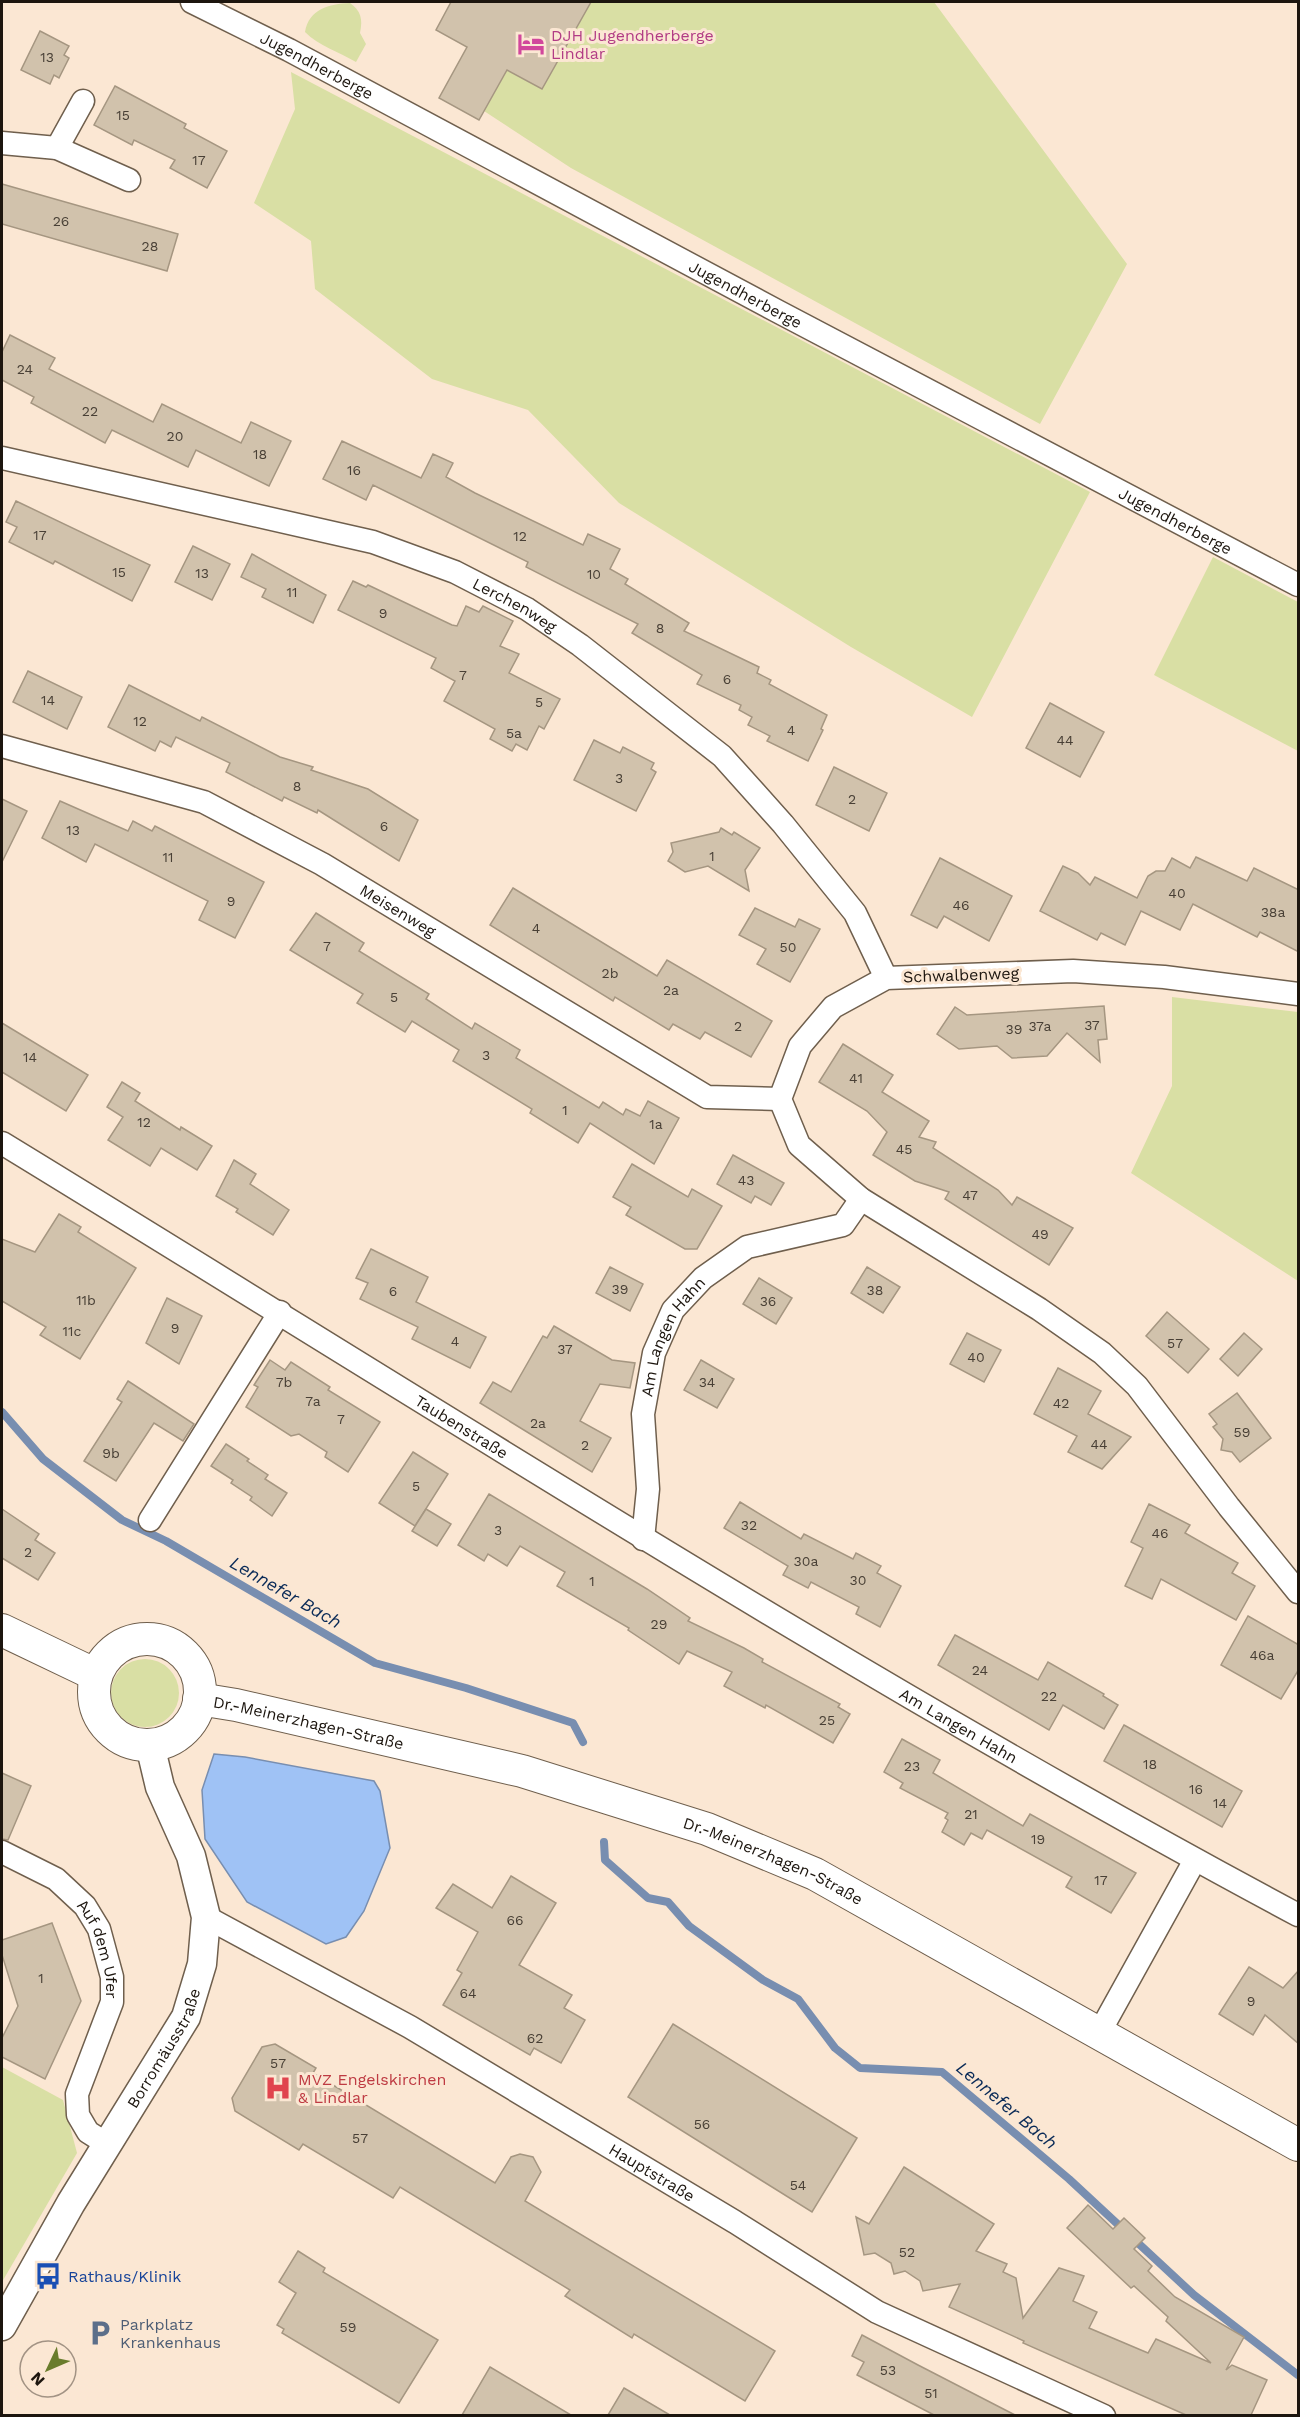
<svg xmlns="http://www.w3.org/2000/svg" width="1300" height="2417" font-family="'Work Sans',sans-serif">
	<rect width="100%" height="100%" fill="#fbe7d3"/>
	<g fill="#d9dfa4">
		<polygon points="591,2 934,2 1127,264 1040,424 571,168 484,111 507,70 542,89"/>
		<path d="M350 3C361 11 363 19 360 33L366 44 356 62C339 52 319 46 305 32 309 9 329 4 350 3Z"/>
		<polygon points="291,72 1090,492 972,717 851,647 619,503 528,410 432,379 315,289 311,241 254,203 295,109"/>
		<polygon points="1213,557 1298,602 1298,751 1154,675"/>
		<polygon points="1172,997 1298,1012 1298,1281 1131,1173 1172,1086"/>
		<circle cx="145" cy="1693" r="34"/>
		<polygon points="2,2067 63,2100 77,2153 2,2282"/>
	</g>
	<polygon fill="#9fc2f5" stroke="#788eb0" stroke-width="1.5" points="214,1754 245,1757 374,1781 380,1791 390,1848 364,1911 346,1937 326,1944 247,1902 205,1839 202,1790"/>
	<g fill="none" stroke-linecap="round" stroke-linejoin="round">
		<g stroke="#788eb0" stroke-width="8">
			<polyline points="2,1412 43,1459 122,1520 166,1541 375,1663 466,1688 573,1723 583,1742"/>
			<polyline points="604,1842 605,1860 648,1898 668,1902 689,1926 763,1980 798,1999 835,2048 860,2068 942,2072 1069,2179 1194,2295 1298,2375"/>
		</g>
	</g>
	<g fill="#d1c2ac" stroke="#a59681" stroke-width="1.5">
		<polygon points="451,2 591,2 542,89 507,70 479,120 439,98 467,47 436,30"/>
		<polygon points="40,31 69,46 64,55 69,58 59,78 54,75 50,84 21,70"/>
		<polygon points="115,86 186,124 184,128 227,151 207,188 170,168 175,160 134,140 132,145 94,125"/>
		<polygon points="2,184 178,234 167,271 2,224"/>
		<polygon points="10,335 55,358 49,369 153,422 162,404 241,443 251,422 291,441 269,486 196,450 188,467 112,430 105,443 31,403 34,397 2,380 2,352"/>
		<polygon points="342,441 421,478 433,454 453,463 446,477 475,493 583,545 588,534 620,549 610,569 628,579 625,584 689,623 684,631 759,667 757,673 771,680 769,684 827,715 821,729 823,730 808,761 767,741 770,736 748,725 752,717 739,710 741,705 697,684 702,675 632,633 638,624 526,567 528,562 373,485 366,500 323,479"/>
		<polygon points="16,501 150,565 132,601 55,561 53,564 9,542 17,527 6,522"/>
		<polygon points="193,546 230,564 212,600 175,582"/>
		<polygon points="252,554 326,595 313,623 262,597 266,589 241,577"/>
		<polygon points="353,581 366,587 368,585 452,625 457,626 466,606 479,612 483,606 513,621 500,646 519,654 509,673 560,699 544,729 539,726 527,750 516,744 512,751 490,739 495,729 444,701 455,681 431,668 436,658 338,610"/>
		<polygon points="28,671 82,697 67,729 13,702"/>
		<polygon points="129,685 200,721 202,717 280,757 313,767 311,770 368,789 418,820 399,861 318,810 317,813 284,797 282,801 226,772 230,763 176,737 171,747 160,741 155,751 108,727"/>
		<polygon points="1050,703 1104,732 1080,777 1026,748"/>
		<polygon points="594,740 620,753 623,747 654,763 651,769 656,772 636,811 574,780"/>
		<polygon points="834,767 887,793 869,831 816,805"/>
		<polygon points="2,799 27,811 2,862"/>
		<polygon points="60,801 128,831 133,821 152,831 155,826 264,882 235,938 199,920 208,901 95,844 86,862 42,838"/>
		<polygon points="721,828 732,835 734,832 760,848 745,870 749,891 708,866 685,872 668,861 673,852 671,843 719,832"/>
		<polygon points="1196,857 1247,881 1254,868 1299,890 1299,952 1260,932 1257,937 1193,904 1180,930 1141,911 1125,945 1101,933 1097,940 1040,911 1063,866 1078,873 1090,885 1095,877 1137,898 1148,876 1156,871 1165,871 1172,858 1190,868"/>
		<polygon points="940,858 1012,896 989,941 944,916 937,928 911,915"/>
		<polygon points="513,888 657,976 667,960 772,1021 751,1057 705,1032 700,1039 673,1024 669,1030 615,997 613,1001 490,925"/>
		<polygon points="755,908 795,927 799,919 820,929 790,982 757,964 766,949 739,935"/>
		<polygon points="316,913 364,943 359,951 429,994 426,999 472,1029 475,1023 520,1050 516,1058 599,1108 603,1102 623,1115 626,1109 640,1116 648,1101 679,1118 654,1164 590,1123 578,1143 530,1113 532,1109 453,1061 459,1050 412,1021 405,1032 357,1003 363,994 290,950"/>
		<polygon points="1104,1006 1107,1039 1098,1040 1100,1062 1067,1033 1047,1056 1012,1058 997,1046 959,1049 937,1034 955,1007 967,1015"/>
		<polygon points="2,1023 88,1075 66,1111 2,1072"/>
		<polygon points="843,1044 893,1075 882,1092 929,1121 919,1137 936,1142 933,1148 998,1190 1012,1205 1017,1197 1073,1228 1049,1265 945,1199 949,1192 915,1181 873,1155 887,1132 867,1111 819,1082"/>
		<polygon points="122,1082 140,1093 135,1101 180,1130 181,1127 212,1146 197,1170 161,1148 150,1166 108,1140 123,1117 107,1107"/>
		<polygon points="733,1155 784,1183 771,1205 755,1196 751,1203 717,1184"/>
		<polygon points="234,1160 256,1174 250,1184 289,1210 273,1235 236,1212 238,1209 216,1196"/>
		<polygon points="632,1164 688,1197 692,1189 722,1206 697,1249 685,1249 626,1215 631,1207 613,1197"/>
		<polygon points="59,1214 81,1227 78,1232 136,1268 80,1359 40,1335 46,1327 2,1301 2,1239 35,1252"/>
		<polygon points="371,1249 428,1277 416,1302 486,1337 470,1368 412,1339 418,1327 360,1299 368,1283 356,1278"/>
		<polygon points="610,1267 643,1284 630,1311 596,1293"/>
		<polygon points="867,1267 900,1287 883,1313 851,1293"/>
		<polygon points="759,1278 792,1298 776,1324 743,1304"/>
		<polygon points="167,1298 202,1316 179,1364 146,1343"/>
		<polygon points="1167,1312 1209,1349 1188,1373 1146,1336"/>
		<polygon points="554,1326 612,1360 635,1363 630,1388 600,1384 580,1421 611,1438 592,1472 480,1403 493,1382 511,1392 543,1336 547,1338"/>
		<polygon points="967,1333 1001,1350 984,1382 950,1364"/>
		<polygon points="1244,1333 1262,1349 1238,1376 1220,1359"/>
		<polygon points="270,1360 285,1370 291,1362 330,1387 328,1390 380,1422 348,1472 325,1457 327,1452 299,1434 291,1436 246,1407 258,1387 254,1385"/>
		<polygon points="701,1360 734,1379 717,1408 684,1390"/>
		<polygon points="1058,1368 1101,1391 1088,1414 1131,1437 1102,1469 1068,1452 1077,1436 1034,1414"/>
		<polygon points="128,1381 194,1424 183,1441 154,1423 116,1481 84,1461 122,1402 117,1399"/>
		<polygon points="1237,1393 1271,1438 1240,1462 1232,1452 1221,1450 1223,1439 1213,1427 1217,1424 1209,1414"/>
		<polygon points="226,1444 249,1459 247,1461 268,1475 265,1479 287,1493 272,1516 250,1500 252,1497 231,1483 233,1480 211,1466"/>
		<polygon points="413,1452 448,1474 415,1526 379,1503"/>
		<polygon points="489,1494 647,1589 690,1618 688,1621 744,1648 763,1659 762,1662 840,1704 838,1707 850,1714 833,1743 766,1705 765,1708 724,1686 732,1672 687,1651 679,1664 628,1630 629,1628 557,1586 565,1572 520,1546 507,1566 488,1554 484,1561 458,1545"/>
		<polygon points="740,1502 801,1539 804,1534 853,1559 856,1553 881,1566 877,1573 901,1586 880,1627 856,1614 859,1607 811,1582 808,1588 783,1575 788,1566 724,1528"/>
		<polygon points="1149,1504 1190,1525 1185,1533 1238,1563 1232,1573 1255,1586 1236,1620 1161,1579 1152,1599 1125,1586 1143,1548 1131,1542"/>
		<polygon points="2,1509 39,1534 35,1540 55,1553 38,1580 2,1558"/>
		<polygon points="426,1509 451,1524 437,1546 412,1531"/>
		<polygon points="1248,1616 1299,1645 1299,1669 1281,1699 1221,1665"/>
		<polygon points="955,1635 1038,1680 1048,1662 1104,1694 1103,1696 1118,1705 1104,1729 1063,1705 1049,1730 938,1665"/>
		<polygon points="1124,1725 1242,1791 1222,1827 1104,1761"/>
		<polygon points="902,1739 940,1760 933,1773 1023,1826 1030,1814 1136,1873 1111,1913 1066,1887 1072,1877 987,1830 982,1839 971,1833 964,1845 942,1832 948,1820 945,1818 948,1813 900,1788 903,1783 884,1772"/>
		<polygon points="2,1773 31,1786 8,1840 2,1839"/>
		<polygon points="511,1876 556,1903 519,1965 572,1995 564,2008 585,2020 561,2063 534,2048 530,2055 443,2005 462,1973 457,1970 478,1932 436,1908 453,1884 492,1908"/>
		<polygon points="52,1923 81,2001 45,2079 2,2057 2,2038 18,2006 2,1955 2,1940"/>
		<polygon points="1249,1967 1283,1988 1299,1970 1299,2044 1265,2015 1253,2035 1219,2014"/>
		<polygon points="673,2024 857,2138 812,2212 628,2097"/>
		<polygon points="275,2044 316,2068 313,2073 495,2183 511,2157 520,2154 533,2157 541,2172 525,2201 775,2351 745,2401 634,2334 632,2338 565,2296 570,2290 400,2187 393,2198 303,2144 299,2150 235,2111 232,2098 262,2047"/>
		<polygon points="904,2167 994,2224 976,2251 1007,2264 1003,2272 1016,2278 1023,2318 1059,2268 1084,2276 1073,2301 1097,2312 1089,2328 1148,2353 1156,2339 1211,2363 1166,2321 1168,2317 1134,2286 1131,2288 1067,2228 1088,2205 1113,2229 1124,2218 1145,2238 1134,2249 1152,2266 1148,2271 1175,2297 1244,2337 1226,2370 1232,2365 1267,2380 1251,2415 1186,2415 1023,2343 1024,2341 949,2307 960,2284 923,2291 920,2281 905,2271 894,2274 891,2263 875,2253 864,2255 856,2217 869,2224"/>
		<polygon points="298,2251 325,2268 323,2272 438,2340 399,2403 282,2333 284,2329 277,2325 296,2293 279,2282"/>
		<polygon points="862,2335 918,2365 1015,2415 934,2415 859,2376 857,2375 864,2362 852,2356"/>
		<polygon points="490,2367 571,2415 462,2415"/>
		<polygon points="624,2388 670,2415 608,2415"/>
	</g>
	<g fill="none" stroke-linecap="round" stroke-linejoin="round">
		<defs>
			<g id="minor">
				<path id="s1" d="M192 2 289 50 777 311 1298 585"/>
				<polyline points="2,143 57,148 129,180"/>
				<polyline points="57,148 83,101"/>
				<path id="s2" d="M2 458 373 542 455 572 527 609 580 645 722 756 783 824 855 913 886 978"/>
				<path id="s3" d="M2 746 204 802 322 864 707 1097 780 1099"/>
				<polyline points="1298,994 1164,977 1073,971 886,978 833,1007 800,1046 780,1099 799,1145 861,1199 1039,1309 1102,1353 1137,1386 1229,1507 1298,1592"/>
				<path id="s4" d="M2 1143C431 1405 854 1678 1298 1915"/>
				<polyline points="150,1520 280,1312"/>
				<path id="s5" d="M643 1539 648 1489 643 1414 654 1353 673 1310 703 1278 747 1247 843 1225 861 1199"/>
				<path id="s6" d="M2 1852 56 1879 85 1906 99 1929 112 1977V2002L77 2094 78 2115 88 2132 107 2144"/>
				<path id="s7" d="M206 1917 410 2027 735 2222 877 2312 1104 2416"/>
				<polyline points="1098,2035 1195,1860"/>
			</g>
			<g id="tertiary">
				<path id="s8" d="M2 2326 71 2203 186 2017 202 1964 206 1917 191 1856 160 1787 150 1745"/>
			</g>
			<g id="secondary">
				<polyline points="2,1630 96,1675"/>
				<circle cx="147" cy="1692" r="53"/>
				<path id="s9" d="M199 1699 236 1705 522 1771 707 1829 815 1874 1298 2145"/>
			</g>
		</defs>
		<use href="#minor" stroke="#6f5f4d" stroke-width="25"/>
		<use href="#tertiary" stroke="#6f5f4d" stroke-width="31"/>
		<use href="#secondary" stroke="#6f5f4d" stroke-width="34"/>
		<use href="#minor" stroke="#fff" stroke-width="22"/>
		<use href="#tertiary" stroke="#fff" stroke-width="28"/>
		<use href="#secondary" stroke="#fff" stroke-width="32"/>
	</g>
	<defs>
		<symbol id="hotel-bare" viewBox="-9 -9 18 18"><path d="M-6-4.5h1.5V1H6V5H4.5V3h-9V5H-6ZM-4 0a1.8 1.8 0 1 1 3.6 0ZM.5 0V-2.5h3Q6-2.5 6 0Z" fill="#d1479c" stroke="#fbe7d3" stroke-width="2.5" paint-order="stroke"/></symbol>
		<symbol id="hospital-bare" viewBox="-9 -9 18 18"><path d="M-5-5h3v3.5h4V-5h3V5h-3V1.5h-4V5h-3Z" fill="#e0444e" stroke="#fbe7d3" stroke-width="2.5" paint-order="stroke"/></symbol>
		<symbol id="bus-bare" viewBox="-9 -9 18 18"><path d="M-5-6H5V4H4V6H2V4H-2V6H-4V4H-5ZM-3.5-4V0h7V-4ZM-3.5 1.2v1.5H-2V1.2ZM2 1.2v1.5H3.5V1.2Z" fill="#1a4fb4" stroke="#fbe7d3" stroke-width="2.5" paint-order="stroke"/></symbol>
		<symbol id="parking-bare" viewBox="-9 -9 18 18"><path d="M-3.5-5.5H1a3.5 3.5 0 0 1 0 7H-1V5.5H-3.5ZM-1-3.4V-.6H.8a1.4 1.4 0 0 0 0-2.8Z" fill="#5c6f8a" stroke="#fbe7d3" stroke-width="2.5" paint-order="stroke"/></symbol>
	</defs>
	<g fill-rule="evenodd">
		<use href="#hotel-bare" x="512" y="25" width="38" height="38"/>
		<use href="#hospital-bare" x="259" y="2069" width="38" height="38"/>
		<use href="#bus-bare" x="29" y="2257" width="38" height="38"/>
		<use href="#parking-bare" x="81" y="2314" width="38" height="38"/>
	</g>
	<g text-anchor="middle" dominant-baseline="central" stroke-width="6" stroke-linejoin="round" paint-order="stroke">
		<g font-size="14" fill="#494036">
			<text x="47" y="57">13</text>
			<text x="123" y="115">15</text>
			<text x="199" y="160">17</text>
			<text x="61" y="221">26</text>
			<text x="150" y="246">28</text>
			<text x="25" y="369">24</text>
			<text x="90" y="411">22</text>
			<text x="175" y="436">20</text>
			<text x="260" y="454">18</text>
			<text x="354" y="470">16</text>
			<text x="40" y="535">17</text>
			<text x="520" y="536">12</text>
			<text x="119" y="572">15</text>
			<text x="202" y="573">13</text>
			<text x="594" y="574">10</text>
			<text x="292" y="592">11</text>
			<text x="383" y="613">9</text>
			<text x="660" y="628">8</text>
			<text x="463" y="675">7</text>
			<text x="727" y="679">6</text>
			<text x="48" y="700">14</text>
			<text x="539" y="702">5</text>
			<text x="140" y="721">12</text>
			<text x="791" y="730">4</text>
			<text x="514" y="733">5a</text>
			<text x="1065" y="740">44</text>
			<text x="619" y="778">3</text>
			<text x="297" y="786">8</text>
			<text x="852" y="799">2</text>
			<text x="384" y="826">6</text>
			<text x="73" y="830">13</text>
			<text x="712" y="856">1</text>
			<text x="168" y="857">11</text>
			<text x="1177" y="893">40</text>
			<text x="231" y="901">9</text>
			<text x="961" y="905">46</text>
			<text x="1273" y="912">38a</text>
			<text x="536" y="928">4</text>
			<text x="327" y="946">7</text>
			<text x="788" y="947">50</text>
			<text x="610" y="973">2b</text>
			<text x="671" y="990">2a</text>
			<text x="394" y="997">5</text>
			<text x="1092" y="1025">37</text>
			<text x="738" y="1026">2</text>
			<text x="1040" y="1026">37a</text>
			<text x="1014" y="1029">39</text>
			<text x="486" y="1055">3</text>
			<text x="30" y="1057">14</text>
			<text x="856" y="1078">41</text>
			<text x="565" y="1110">1</text>
			<text x="144" y="1122">12</text>
			<text x="656" y="1124">1a</text>
			<text x="904" y="1149">45</text>
			<text x="746" y="1180">43</text>
			<text x="970" y="1195">47</text>
			<text x="1040" y="1234">49</text>
			<text x="620" y="1289">39</text>
			<text x="875" y="1290">38</text>
			<text x="393" y="1291">6</text>
			<text x="86" y="1300">11b</text>
			<text x="768" y="1301">36</text>
			<text x="175" y="1328">9</text>
			<text x="72" y="1331">11c</text>
			<text x="455" y="1341">4</text>
			<text x="1175" y="1343">57</text>
			<text x="565" y="1349">37</text>
			<text x="976" y="1357">40</text>
			<text x="284" y="1382">7b</text>
			<text x="707" y="1382">34</text>
			<text x="313" y="1401">7a</text>
			<text x="1061" y="1403">42</text>
			<text x="341" y="1419">7</text>
			<text x="538" y="1423">2a</text>
			<text x="1242" y="1432">59</text>
			<text x="1099" y="1444">44</text>
			<text x="585" y="1445">2</text>
			<text x="111" y="1453">9b</text>
			<text x="416" y="1486">5</text>
			<text x="749" y="1525">32</text>
			<text x="498" y="1530">3</text>
			<text x="1160" y="1533">46</text>
			<text x="28" y="1552">2</text>
			<text x="806" y="1561">30a</text>
			<text x="858" y="1580">30</text>
			<text x="592" y="1581">1</text>
			<text x="659" y="1624">29</text>
			<text x="1262" y="1655">46a</text>
			<text x="980" y="1670">24</text>
			<text x="1049" y="1696">22</text>
			<text x="827" y="1720">25</text>
			<text x="1150" y="1764">18</text>
			<text x="912" y="1766">23</text>
			<text x="1196" y="1789">16</text>
			<text x="1220" y="1803">14</text>
			<text x="971" y="1814">21</text>
			<text x="1038" y="1839">19</text>
			<text x="1101" y="1880">17</text>
			<text x="515" y="1920">66</text>
			<text x="41" y="1978">1</text>
			<text x="468" y="1993">64</text>
			<text x="1251" y="2001">9</text>
			<text x="535" y="2038">62</text>
			<text x="278" y="2063">57</text>
			<text x="702" y="2124">56</text>
			<text x="360" y="2138">57</text>
			<text x="798" y="2185">54</text>
			<text x="907" y="2252">52</text>
			<text x="348" y="2327">59</text>
			<text x="888" y="2370">53</text>
			<text x="931" y="2393">51</text>
		</g>
		<g font-size="16" fill="#b23c85" stroke="#fbe7d3" text-anchor="start">
			<text x="551" y="35">DJH Jugendherberge<tspan x="551" dy="18">Lindlar</tspan></text>
		</g>
		<g font-size="16" fill="#1c150e" stroke="#fbe7d3">
			<text stroke="none"><textPath href="#s1" startOffset="140">Jugendherberge</textPath></text>
			<text stroke="none"><textPath href="#s1" startOffset="626">Jugendherberge</textPath></text>
			<text stroke="none"><textPath href="#s1" startOffset="1112">Jugendherberge</textPath></text>
			<text stroke="none"><textPath href="#s2" startOffset="536">Lerchenweg</textPath></text>
			<text stroke="none"><textPath href="#s3" startOffset="432">Meisenweg</textPath></text>
			<text transform="translate(961 975) rotate(-2)">Schwalbenweg</text>
			<text stroke="none"><textPath href="#s5" startOffset="210">Am Langen Hahn</textPath></text>
			<text stroke="none"><textPath href="#s4" startOffset="540">Taubenstraße</textPath></text>
			<text stroke="none"><textPath href="#s9" startOffset="112">Dr.-Meinerzhagen-Straße</textPath></text>
			<text stroke="none"><textPath href="#s4" startOffset="1120">Am Langen Hahn</textPath></text>
			<text stroke="none"><textPath href="#s9" startOffset="598">Dr.-Meinerzhagen-Straße</textPath></text>
			<text stroke="none"><textPath href="#s6" startOffset="146">Auf dem Ufer</textPath></text>
			<text stroke="none"><textPath href="#s8" startOffset="322">Borromäusstraße</textPath></text>
			<text stroke="none"><textPath href="#s7" startOffset="514">Hauptstraße</textPath></text>
		</g>
		<g font-size="16" fill="#be3a42" stroke="#fbe7d3" text-anchor="start">
			<text x="298" y="2079">MVZ Engelskirchen<tspan x="298" dy="18">&amp; Lindlar</tspan></text>
		</g>
		<g font-size="16" fill="#164399" stroke="#fbe7d3" text-anchor="start">
			<text x="68" y="2276">Rathaus/Klinik</text>
		</g>
		<g font-size="16" fill="#4e5e75" stroke="#fbe7d3" text-anchor="start">
			<text x="120" y="2324">Parkplatz<tspan x="120" dy="18">Krankenhaus</tspan></text>
		</g>
		<g font-size="18" font-style="italic" fill="#092a57" stroke="#fbe7d3">
			<text transform="translate(286 1592) rotate(30)">Lennefer Bach</text>
			<text transform="translate(1007 2105) rotate(40)">Lennefer Bach</text>
		</g>
	</g>
	<rect width="1300" height="2417" fill="none" stroke="#1c150e" stroke-width="6"/>
	<g transform="translate(48 2369) rotate(226)"><circle r="28" fill="#fbe7d3" stroke="#a29384" stroke-width="1.5"/>
	<path d="M0-4.5L10 22L0 15L-10 22Z" fill="#697c2c"/>
	<text y="-9" font-size="16" font-weight="bold" text-anchor="middle" fill="#1c150e">N</text>
	</g>
</svg>
